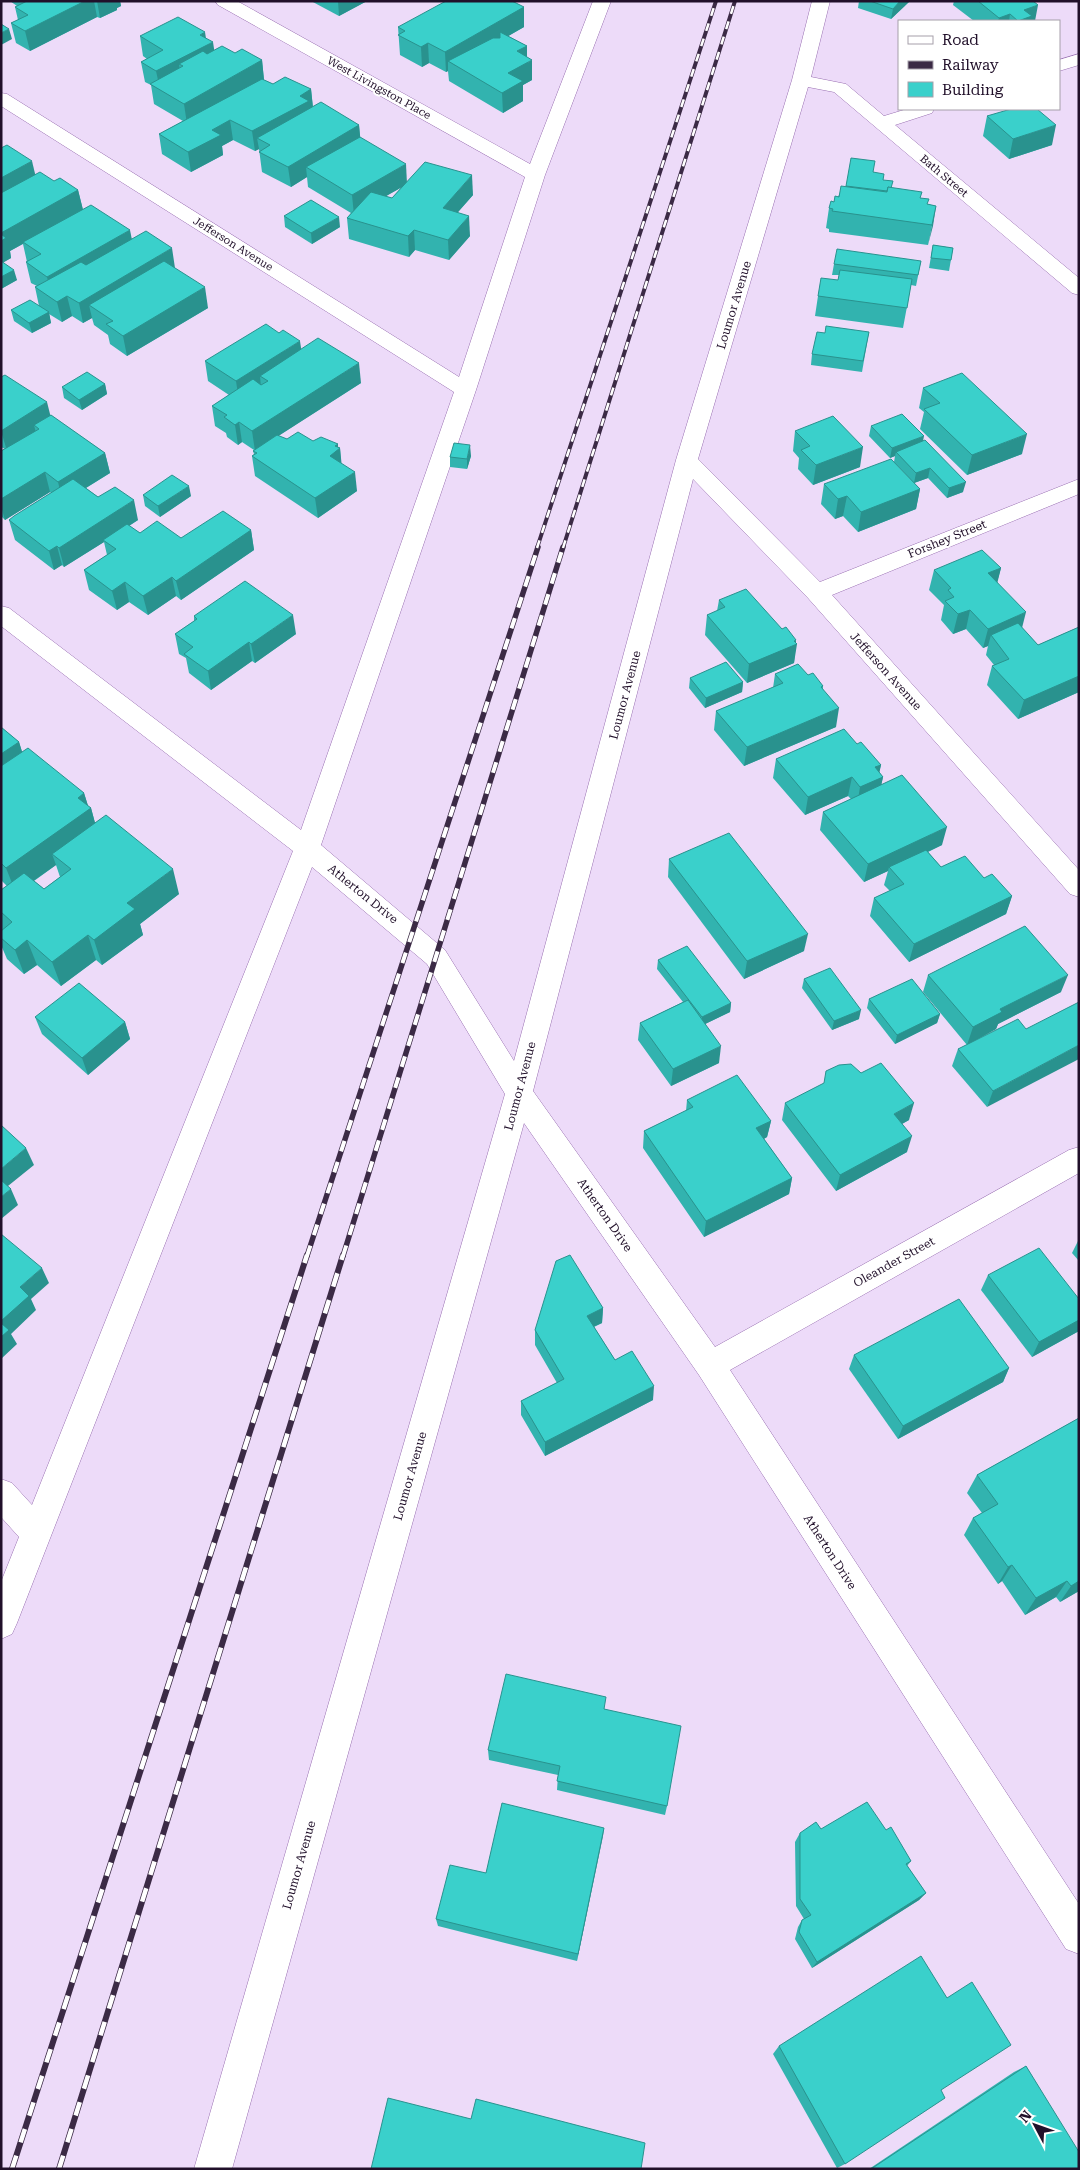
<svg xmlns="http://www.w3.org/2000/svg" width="1080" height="2170" font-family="'Roboto Serif',serif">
	<rect width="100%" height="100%" fill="#eddbf9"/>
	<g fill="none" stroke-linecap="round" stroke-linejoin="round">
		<defs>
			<g id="minor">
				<polygon points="215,1 237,1 530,164 593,1 611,1 545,175 476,390 321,845 445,950 514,1061 676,460 792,80 812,1 830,1 811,77 846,84 884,116 907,109 934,109 932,113 895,125 1079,278 1079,295 1072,293 834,92 808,87 698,459 820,582 1079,479 1079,494 832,595 1079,870 1079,897 1070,894 808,598 693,479 533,1091 715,1347 1069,1150 1079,1147 1079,1173 730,1370 1079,1904 1079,1954 1066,1949 699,1375 524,1123 232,2169 194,2169 505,1094 427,964 312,867 17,1623 12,1634 1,1639 1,1582 19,1537 1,1517 1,1479 12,1483 32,1505 293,851 1,626 1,606 9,608 301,830 454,392 1,106 1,93 7,94 459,377 525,177 218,5"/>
				<polygon points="1079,54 1079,65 1059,71 1059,60"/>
			</g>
		</defs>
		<use href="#minor" stroke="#986fb1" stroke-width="1"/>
		<use href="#minor" fill="#fff" fill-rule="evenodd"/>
		<defs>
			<g id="rail-far2">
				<polyline points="537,548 716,1"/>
				<polyline points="563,548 735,1"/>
			</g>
			<g id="rail-far1">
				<polyline points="307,1256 538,547"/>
				<polyline points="343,1256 563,547"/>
			</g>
			<g id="rail">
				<polyline points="12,2169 307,1255"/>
				<polyline points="59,2169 343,1255"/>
			</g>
		</defs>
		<use href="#rail-far2" stroke="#3b2a45" stroke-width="4"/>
		<use href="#rail-far1" stroke="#3b2a45" stroke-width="5.5"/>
		<use href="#rail" stroke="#3b2a45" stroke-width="6"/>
		<use href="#rail-far2" stroke="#fff" stroke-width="2.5" stroke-dasharray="8" stroke-linecap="butt"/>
		<use href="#rail-far1" stroke="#fff" stroke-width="4" stroke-dasharray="11" stroke-linecap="butt"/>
		<use href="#rail" stroke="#fff" stroke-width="4.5" stroke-dasharray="14" stroke-linecap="butt"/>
	</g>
	<g fill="#32b3af" fill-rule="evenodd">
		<polygon points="10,1 120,1 121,6 117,8 117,10 100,18 97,17 30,51 16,43 11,23 18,20 15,7 17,6"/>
		<polygon points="311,1 367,1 339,16"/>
		<polygon points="859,1 910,1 891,19 858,8"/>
		<polygon points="954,1 1033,1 1035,21 974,21 953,5"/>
		<polygon points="524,7 524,27 508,36 527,46 527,57 532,80 523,85 523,101 503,113 449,81 448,71 446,72 429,63 422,67 400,55 398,27"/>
		<path d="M140 36 205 38 214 50 235 53 262 60 264 80 273 84 311 89 313 107 359 125 360 138 407 182 473 195 458 212 470 236 449 260 415 250 409 257 349 239 347 218 351 213 308 187 307 177 291 187 262 172 259 149 255 151 233 140 222 146 223 155 191 172 162 154 159 134 183 121 154 104 151 85 145 82 141 62 147 59 143 56ZM402 187 392 198 385 196 397 190Z"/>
		<polygon points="987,116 1052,145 1009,159 983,136"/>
		<polygon points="1,148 35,175 78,190 83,210 132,239 175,268 208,308 127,356 110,344 108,335 94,325 92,318 83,323 72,316 62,322 49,314 51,323 32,333 14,321 11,310 39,306 35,287 37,286 31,283 26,262 27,262 23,244 10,251 11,258 3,262 17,280 1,289"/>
		<polygon points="873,172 892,188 921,198 927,204 936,206 928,245 829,232 829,229 826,228 829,208 846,186"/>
		<polygon points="284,216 340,227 312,244 285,227"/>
		<polygon points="933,245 953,248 949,271 929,268"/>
		<polygon points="921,261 916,286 911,285 903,328 815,316 818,296 838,280 839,275 832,275 834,264"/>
		<polygon points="869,332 862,372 811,365 812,354 825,333"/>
		<polygon points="301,349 361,383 278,436 287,439 338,444 338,447 340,448 341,463 357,491 318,518 255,476 252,456 254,454 253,451 254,450 242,442 238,445 227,437 226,433 215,426 212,406 229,395 208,381 205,361"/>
		<polygon points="1,377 50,415 105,453 110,473 86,488 98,497 138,520 129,526 140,533 181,538 251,530 254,550 181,600 176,596 148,615 129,602 117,610 89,590 84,570 107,555 104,542 64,567 62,565 54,570 15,540 9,520 51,493 50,492 5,520 1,516 1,451 5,449 1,447"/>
		<polygon points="105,384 107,394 82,410 64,398 62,387"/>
		<polygon points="923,388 1022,454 967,475 920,429 924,412 919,408"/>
		<polygon points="871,426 922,441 963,492 947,498 928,478 914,483 920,489 916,509 858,532 843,516 835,519 821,504 824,484 911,480 894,462 895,456 890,458 869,436"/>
		<polygon points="795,431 860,467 813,485 798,469 799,458 793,451"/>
		<polygon points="471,456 467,469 450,467 450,457"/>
		<polygon points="143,495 191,496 160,517 145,506"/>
		<polygon points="1001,568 997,582 1022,628 1038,645 1079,627 1079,692 1018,719 987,685 992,666 994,665 986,655 988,646 983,648 966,629 953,634 941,620 944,605 929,590 934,570"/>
		<polygon points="719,600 782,629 796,643 794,663 747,683 705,635 707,615 717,611"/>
		<polygon points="194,616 296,634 255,663 252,661 211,690 189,673 186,658 179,654 175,634 194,621"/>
		<polygon points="775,674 808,675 823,686 823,689 836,727 744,766 714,730 716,711 773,688"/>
		<polygon points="690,678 743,682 742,692 705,708 689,688"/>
		<path d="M1 727 19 742 22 752 84 793 88 806 91 808 95 823 179 894 140 924 143 935 102 965 96 960 61 986 37 965 24 974 7 959 1 945V931L2 930 1 929V890L7 886 2 881 1 882ZM56 865 60 877 44 889 34 881Z"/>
		<polygon points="857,744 881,765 879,772 883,777 881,785 942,845 928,852 941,867 984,878 1012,896 1006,914 909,962 870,916 874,898 890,891 884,885 888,871 864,882 820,830 823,812 851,799 848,796 805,815 773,778 776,759"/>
		<polygon points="669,859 804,951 744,979 668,877"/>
		<polygon points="658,960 731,1003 730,1012 705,1024 719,1063 671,1086 638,1040 640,1023 683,1002 657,969"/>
		<polygon points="928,975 1061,992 998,1024 996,1029 967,1045 923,992"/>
		<polygon points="804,979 859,1019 832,1030 802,988"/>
		<polygon points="869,999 940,1014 937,1023 895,1044 867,1008"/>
		<polygon points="35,1017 125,1022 130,1039 88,1075 42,1034"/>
		<polygon points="1026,1029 987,1107 952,1066 958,1049"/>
		<polygon points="687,1100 771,1121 767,1137 764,1139 792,1178 789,1194 704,1237 643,1148 644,1131 686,1111"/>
		<polygon points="785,1103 909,1120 902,1124 907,1152 836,1191 782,1120"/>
		<polygon points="1079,1239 1079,1261 1072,1253"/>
		<polygon points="988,1275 1079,1299 1079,1331 1032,1357 981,1290"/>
		<polygon points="603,1308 602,1323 594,1327 615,1360 653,1400 545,1456 521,1415 521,1401 557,1383 535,1345 535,1330"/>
		<polygon points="854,1355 1009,1368 1003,1382 898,1439 849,1369"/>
		<polygon points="1079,1418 1079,1591 1060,1602 1056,1597 1025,1615 1002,1581 998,1584 964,1535 973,1518 982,1513 967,1493 977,1475"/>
		<polygon points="605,1709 667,1806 665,1815 557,1790 558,1775 489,1760 488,1750"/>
		<polygon points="604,1828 577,1961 438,1926 436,1919 486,1873"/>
		<polygon points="821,1829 886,1830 911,1861 907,1866 926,1893 919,1900 812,1968 795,1939 798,1927 802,1920 804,1919 796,1906 795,1842 800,1833"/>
		<polygon points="779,2046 941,2090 845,2164 837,2168 773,2054"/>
		<polygon points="1026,2066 1079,2169 869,2169 1014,2072"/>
	</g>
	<g fill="#29928e">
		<polygon points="85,1 94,1 97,17 30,51 25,31"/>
		<polygon points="97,1 120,1 121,6 117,8 117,10 100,18"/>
		<polygon points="338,1 367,1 339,16"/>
		<polygon points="900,1 910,1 891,19 893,9"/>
		<polygon points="1038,5 1035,21 1018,21 1024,10"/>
		<polygon points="524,7 524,27 456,66 448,61 448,71 446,72 445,52"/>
		<polygon points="1010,14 1009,21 998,21 999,18"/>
		<polygon points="9,29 12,39 1,45 1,33"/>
		<polygon points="205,32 207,45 213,42 216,62 179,64 181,80 160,89 156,71 200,35"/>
		<polygon points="428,43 429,63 422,67 421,47"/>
		<polygon points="527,46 527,63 532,60 532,80 523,85 523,101 503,113 502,93 508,73 517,51"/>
		<polygon points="262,60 264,80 187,124 184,104"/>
		<polygon points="311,89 313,109 257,138 259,149 255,151 252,131 300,96"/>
		<polygon points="230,120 233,140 222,146 223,155 191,172 188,152 212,130"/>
		<polygon points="359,125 361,145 306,167 307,177 291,187 288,167"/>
		<polygon points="1056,125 1052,145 1009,159 1013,139"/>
		<polygon points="32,161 37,182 1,200 1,178"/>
		<polygon points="406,164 407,184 354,215 352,195"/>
		<polygon points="472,175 473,195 444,228 443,208"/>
		<polygon points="78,190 83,210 10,251 11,258 1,264 1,233"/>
		<polygon points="936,206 933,226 928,245 932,225"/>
		<polygon points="469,216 470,236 449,260 448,240"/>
		<polygon points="339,217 340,227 312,244 311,233"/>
		<polygon points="130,230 134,250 52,297 47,277"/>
		<polygon points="414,230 415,250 409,257 408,236"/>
		<polygon points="172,248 175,268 89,305 92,318 83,323 79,303"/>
		<polygon points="14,270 17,280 1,289 1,277"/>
		<polygon points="205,287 208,308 127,356 123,336"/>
		<polygon points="67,296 72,316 62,322 57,302"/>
		<polygon points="49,312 51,323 32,333 29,323"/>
		<polygon points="300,341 303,361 268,381 260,376 261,387 239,401 236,381"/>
		<polygon points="359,363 361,383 255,451 252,431"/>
		<polygon points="105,384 107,394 82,410 79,400"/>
		<polygon points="47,402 52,422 39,429 34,425 36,433 7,451 1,431"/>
		<polygon points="239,422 242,442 238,445 235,425"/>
		<polygon points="1027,434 1022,454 967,475 972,455"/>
		<polygon points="924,436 922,446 896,452 895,456 890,458 892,448"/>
		<polygon points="338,444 338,450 340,448 342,468 330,456 335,446"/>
		<polygon points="470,445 471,456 467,469 467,459"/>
		<polygon points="863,447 860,467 813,485 816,465"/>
		<polygon points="105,453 110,473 63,502 58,482"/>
		<polygon points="930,468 928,478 914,483 916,473"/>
		<polygon points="45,472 50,492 5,520 1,506 1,499"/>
		<polygon points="355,472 357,491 318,518 315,498"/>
		<polygon points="966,482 963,492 947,498 949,488"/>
		<polygon points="189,486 191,496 160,517 158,506"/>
		<polygon points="920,489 916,509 858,532 861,512"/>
		<polygon points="847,496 843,516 835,519 838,499"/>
		<polygon points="134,500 138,520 105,541 103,540 104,542 64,567 59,548"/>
		<polygon points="251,530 254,550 181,600 176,581"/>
		<polygon points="57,546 62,565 54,570 49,551"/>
		<polygon points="1001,568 996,588 988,573"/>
		<polygon points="172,577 176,596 148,615 143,596"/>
		<polygon points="125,582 129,602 117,610 112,591"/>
		<polygon points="970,610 966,629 953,634 958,614"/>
		<polygon points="1026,612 1021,632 991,635 988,646 983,648 988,629"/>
		<polygon points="293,615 296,634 255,663 251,644"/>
		<polygon points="796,640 796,644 797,644 794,663 747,683 749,664"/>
		<polygon points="249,642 252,661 211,690 208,671"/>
		<polygon points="1079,676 1079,692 1018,719 1024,700"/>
		<polygon points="743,682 742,692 705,708 706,698"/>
		<polygon points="839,708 836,727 744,766 747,747"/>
		<polygon points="19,742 25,761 1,777 1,754"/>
		<polygon points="881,765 878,779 883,777 879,796 857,806 860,787 875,767"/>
		<polygon points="852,777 848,796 805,815 808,797"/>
		<polygon points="84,793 89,809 91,808 98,834 52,854 56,865 16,893 6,868 78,798"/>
		<polygon points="947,827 942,845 891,869 889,867 888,871 864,882 868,864"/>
		<polygon points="173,869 179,894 140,924 143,935 102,965 94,940 127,903"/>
		<polygon points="1012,896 1006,914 909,962 914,944"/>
		<polygon points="808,934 804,951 744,979 747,961"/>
		<polygon points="88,935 96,960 61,986 52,962"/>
		<polygon points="27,940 37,965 24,974 15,950"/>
		<polygon points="1068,975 1061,992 998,1024 996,1029 967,1045 973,1027 1000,1009"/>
		<polygon points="731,1003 730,1012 701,1026 702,1017"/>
		<polygon points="861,1010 859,1019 832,1030 834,1021"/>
		<polygon points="940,1014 937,1023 895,1044 897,1035"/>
		<polygon points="125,1022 130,1039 88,1075 82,1058"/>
		<polygon points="1079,1045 1079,1059 987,1107 993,1091"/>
		<polygon points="721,1046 719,1063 671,1086 673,1069"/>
		<polygon points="914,1103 909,1120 889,1131 894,1114"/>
		<polygon points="771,1121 767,1137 753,1145 756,1128"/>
		<polygon points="912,1136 907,1152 836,1191 840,1175"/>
		<polygon points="26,1148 34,1165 3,1190 1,1186 1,1169"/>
		<polygon points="792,1178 789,1194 704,1237 706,1221"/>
		<polygon points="11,1189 18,1205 1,1219 1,1197"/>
		<polygon points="42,1268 49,1283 31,1299 36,1310 11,1334 17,1344 1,1359 1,1321 20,1287"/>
		<polygon points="603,1308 602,1323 586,1330 587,1316"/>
		<polygon points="1079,1320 1079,1331 1032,1357 1039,1342"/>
		<polygon points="1009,1368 1003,1382 898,1439 903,1426"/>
		<polygon points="654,1386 653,1400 545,1456 545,1442"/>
		<polygon points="1012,1565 1002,1581 998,1584 1008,1567"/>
		<polygon points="1067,1581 1056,1597 1025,1615 1036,1598"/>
		<polygon points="1079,1581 1079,1591 1060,1602 1071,1586"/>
		<polygon points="604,1828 603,1836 577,1961 578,1954"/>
		<polygon points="926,1893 919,1900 812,1968 817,1962"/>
	</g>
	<g fill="#3ad0cb" stroke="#29928e">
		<polygon points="27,1 85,1 25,31 11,23 28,15 15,7"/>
		<polygon points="446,1 512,1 524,7 445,52 428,43 421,47 398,35 405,31 398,27"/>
		<polygon points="870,1 900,1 893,9"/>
		<polygon points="978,1 1033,1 1038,5 1024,10 1032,16 1018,21 1010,14 999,18"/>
		<polygon points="178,17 205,32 200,35 213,42 156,71 141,62 163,50 140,36"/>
		<polygon points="1,24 9,29 1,33"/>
		<polygon points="500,32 527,46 517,51 532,60 508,73 523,81 502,93 448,61 493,38 500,38"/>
		<polygon points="222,46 235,53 242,49 262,60 184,104 150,84 183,66 179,64 203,51 207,54"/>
		<polygon points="285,77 311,89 300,96 309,101 252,131 230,120 212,130 221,135 188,152 159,134 262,79 273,84"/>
		<polygon points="321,102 359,125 288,167 259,152 270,145 257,138"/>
		<polygon points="1011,109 1037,109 1056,125 1013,139 987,116"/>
		<polygon points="360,137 406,164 352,195 306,167"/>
		<polygon points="7,145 32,161 1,178 1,148"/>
		<polygon points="851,158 875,161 873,172 884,174 883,180 893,181 891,188 888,187 887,191 846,186"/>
		<polygon points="425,162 472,175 443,208 469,216 448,240 414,230 408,236 347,218 371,192 392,198"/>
		<polygon points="40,172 54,181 60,178 78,190 1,233 1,193"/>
		<polygon points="841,186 887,192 888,187 922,192 920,198 929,199 927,204 936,206 932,225 832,211 833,209 829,208 831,201 834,202 835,196 839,197"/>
		<polygon points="311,200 339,217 311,233 284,216"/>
		<polygon points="91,205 130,230 47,277 26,262 41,254 23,242"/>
		<polygon points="146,231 172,248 79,303 67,296 57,302 35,287 81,262 86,265"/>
		<polygon points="1,234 6,238 1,241"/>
		<polygon points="933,245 953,248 951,260 931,258"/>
		<polygon points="837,249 921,261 918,275 834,264"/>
		<polygon points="1,261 14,270 1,277"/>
		<polygon points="164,261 205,287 123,336 106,324 113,321 89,305"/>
		<polygon points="840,270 912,279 907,308 818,296 821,278 838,280"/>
		<polygon points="30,300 49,312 29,323 11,310"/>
		<polygon points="266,324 279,333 283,330 300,341 236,381 205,361"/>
		<polygon points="826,326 869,332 863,361 812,354 817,332 825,333"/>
		<polygon points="318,338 359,363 252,431 239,422 235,425 224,417 227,415 212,406 253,379 261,385 268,381 260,376"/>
		<polygon points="87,372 105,384 79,400 62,387"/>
		<polygon points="962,373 1027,434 972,455 924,409 940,403 923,388"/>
		<polygon points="5,375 47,402 1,431 1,377"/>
		<polygon points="902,414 924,436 892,448 871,426"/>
		<polygon points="51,415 105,453 58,482 45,472 1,499 1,451 39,429 34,425"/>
		<polygon points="833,416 863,447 816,465 801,450 810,446 795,431"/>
		<polygon points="298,432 313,441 321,437 338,444 335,446 340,448 330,456 355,472 315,498 252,456 257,453 253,451 277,435 287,439"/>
		<polygon points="925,440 966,482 949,488 930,468 916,473 896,452"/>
		<polygon points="454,443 470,445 467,459 450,457"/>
		<polygon points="891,459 920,489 861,512 847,496 838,499 824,484"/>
		<polygon points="172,475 189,486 158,506 143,495"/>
		<polygon points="73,479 98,497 115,487 134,500 59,548 57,546 49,551 9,520 14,516"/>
		<polygon points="223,511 251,530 176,581 172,577 143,596 125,582 112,591 84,570 116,549 103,540 127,524 140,533 157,521 181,538"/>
		<polygon points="982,550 1001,568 988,573 1026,612 988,629 970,610 958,614 945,601 954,597 948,590 951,588 934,570"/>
		<polygon points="245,581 293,615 251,644 249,642 208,671 184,654 193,647 175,634 197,619 194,616"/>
		<polygon points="746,589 782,629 786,627 796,640 794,641 797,644 749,664 707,615 725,607 719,600"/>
		<polygon points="1018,623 1038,645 1079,627 1079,676 1024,700 992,666 1009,659 991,635"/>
		<polygon points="726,662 743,682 706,698 690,678"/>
		<polygon points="798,664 808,675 813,673 823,686 821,687 839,708 747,747 716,711 783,683 775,674"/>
		<polygon points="1,727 19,742 1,754"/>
		<polygon points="844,729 857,744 861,742 881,765 875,767 883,777 860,787 852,777 808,797 776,759"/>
		<polygon points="28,748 84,793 78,798 91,808 6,868 1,863 1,766"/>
		<polygon points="902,775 947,827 868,864 823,812"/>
		<polygon points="106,815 173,869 127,903 135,909 94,940 88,935 52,962 27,940 15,950 1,938 1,931 12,922 1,912 1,890 24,873 44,889 71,869 52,854"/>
		<polygon points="729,833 808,934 747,961 669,859"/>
		<polygon points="926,850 941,867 965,856 984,878 992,874 1012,896 914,944 874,898 904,884 889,867"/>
		<polygon points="1025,926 1068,975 1000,1009 1002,1012 973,1027 928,975"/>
		<polygon points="687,946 731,1003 702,1017 658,960"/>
		<polygon points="830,968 861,1010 834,1021 804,979"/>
		<polygon points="912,979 940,1014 897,1035 869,999"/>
		<polygon points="79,983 125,1022 82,1058 35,1017"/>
		<polygon points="688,1000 721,1046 673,1069 640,1023"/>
		<polygon points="1079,1002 1079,1045 993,1091 958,1049 1018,1019 1026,1029"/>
		<polygon points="881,1063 914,1103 894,1114 912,1136 840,1175 785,1103 824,1083 826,1071 839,1065 851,1064 861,1073"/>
		<polygon points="737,1075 771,1121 756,1128 792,1178 706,1221 644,1131 693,1107 687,1100"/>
		<polygon points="1,1125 26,1148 1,1169"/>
		<polygon points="1,1180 11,1189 1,1197"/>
		<polygon points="1,1234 42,1268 20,1287 29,1296 1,1321"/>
		<polygon points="1039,1248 1079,1299 1079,1320 1039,1342 988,1275"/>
		<polygon points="570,1255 603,1308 587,1316 615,1360 632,1351 654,1386 545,1442 521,1401 564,1379 535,1330 556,1261"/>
		<polygon points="959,1299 1009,1368 903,1426 854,1355"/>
		<polygon points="1,1323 9,1330 1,1337"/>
		<polygon points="1079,1418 1079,1581 1071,1586 1067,1581 1036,1598 1012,1565 1008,1567 973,1518 998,1504 977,1475"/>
		<polygon points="506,1674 606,1697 604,1709 681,1726 667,1806 557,1781 560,1766 488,1750"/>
		<polygon points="867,1802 886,1830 891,1827 911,1861 906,1864 926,1893 817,1962 799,1932 802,1920 811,1915 800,1899 800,1833 816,1822 821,1829"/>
		<polygon points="502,1803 604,1828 578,1954 436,1919 450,1865 486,1873"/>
		<polygon points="921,1956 947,1998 972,1982 1011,2045 941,2090 945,2098 845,2164 779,2046"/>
		<polygon points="1026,2066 1079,2152 1079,2169 871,2169"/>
		<polygon points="388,2098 471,2119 476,2099 645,2143 641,2169 371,2169"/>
	</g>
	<g text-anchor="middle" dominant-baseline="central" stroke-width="4" stroke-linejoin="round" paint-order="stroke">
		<g font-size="11" fill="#21102a" stroke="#fff">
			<text transform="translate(379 88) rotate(29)">West Livingston Place</text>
			<text transform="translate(944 176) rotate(40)">Bath Street</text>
			<text transform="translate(233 244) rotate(32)">Jefferson Avenue</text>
		</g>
		<g font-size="12" fill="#21102a" stroke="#fff">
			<text transform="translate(734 305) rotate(-73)">Loumor Avenue</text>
			<text transform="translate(947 539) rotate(-22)">Forshey Street</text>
			<text transform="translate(886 671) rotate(48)">Jefferson Avenue</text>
			<text transform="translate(625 695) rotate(-75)">Loumor Avenue</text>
			<text transform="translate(363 894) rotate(39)">Atherton Drive</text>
			<text transform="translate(520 1086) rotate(-75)">Loumor Avenue</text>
			<text transform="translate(605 1215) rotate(55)">Atherton Drive</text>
			<text transform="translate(894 1262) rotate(-29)">Oleander Street</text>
			<text transform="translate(410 1476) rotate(-74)">Loumor Avenue</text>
			<text transform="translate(830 1552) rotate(57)">Atherton Drive</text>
			<text transform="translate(299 1865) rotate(-74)">Loumor Avenue</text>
		</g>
	</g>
	<rect width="1080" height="2170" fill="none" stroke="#21102a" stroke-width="5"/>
	<rect x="898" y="20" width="162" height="90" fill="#ffffff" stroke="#a69faa"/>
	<rect x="908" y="36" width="25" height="8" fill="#ffffff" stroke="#a69faa"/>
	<text x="942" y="45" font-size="15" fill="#21102a">Road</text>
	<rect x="908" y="61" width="25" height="8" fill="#3b2a45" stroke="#a69faa"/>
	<text x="942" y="70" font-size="15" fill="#21102a">Railway</text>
	<rect x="908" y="82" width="25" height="15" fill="#3ad0cb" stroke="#a69faa"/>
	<text x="942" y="95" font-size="15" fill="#21102a">Building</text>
	<g transform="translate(1035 2125) rotate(311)" stroke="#ffffff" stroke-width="4" paint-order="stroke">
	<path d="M0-4L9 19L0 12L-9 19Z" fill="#21102a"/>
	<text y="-8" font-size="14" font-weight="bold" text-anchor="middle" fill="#21102a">N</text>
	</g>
</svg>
